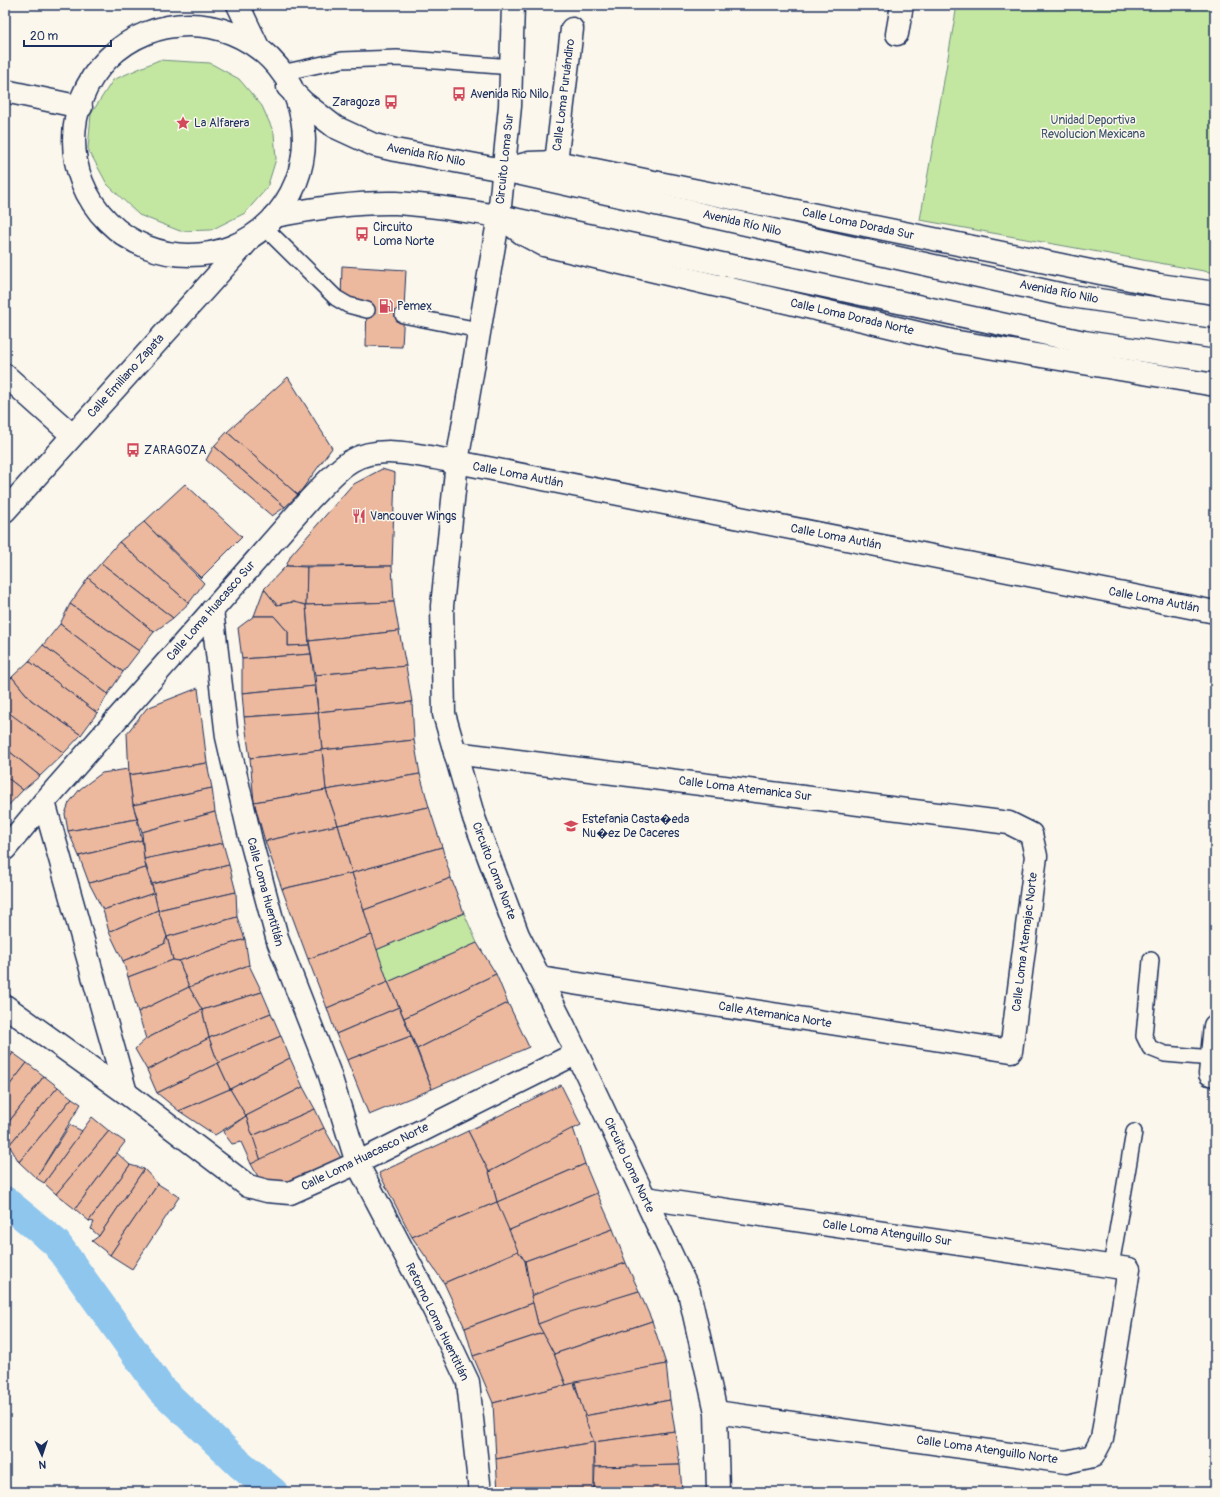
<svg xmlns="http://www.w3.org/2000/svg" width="1220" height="1497" font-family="Pangolin,sans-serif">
	<rect width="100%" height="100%" fill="#fbf7ec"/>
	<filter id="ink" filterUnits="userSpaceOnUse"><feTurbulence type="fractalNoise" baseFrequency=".025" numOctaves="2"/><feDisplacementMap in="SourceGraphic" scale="8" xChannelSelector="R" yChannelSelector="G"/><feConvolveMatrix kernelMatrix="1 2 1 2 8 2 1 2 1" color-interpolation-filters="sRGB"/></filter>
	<g filter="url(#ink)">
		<g fill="#c3e7a1" stroke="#6f8b80">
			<polygon points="957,5 1215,5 1215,273 920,220"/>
			<polygon points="159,60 210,63 239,79 262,106 274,133 276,159 267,188 245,213 211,230 180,231 139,215 107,184 88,149 91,114 113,80"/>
			<polygon points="464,913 477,943 388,982 376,950"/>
		</g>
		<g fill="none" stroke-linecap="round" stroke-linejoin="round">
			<polyline stroke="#8fc6ee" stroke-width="30" points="5,1201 56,1243 161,1389 241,1465 273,1492"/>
		</g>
		<g fill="#ecb99e" stroke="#1b2f5e">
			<polygon points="342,266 406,270 402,347 366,346 367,301 341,300"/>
			<polygon points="288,377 332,448 298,495 227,432"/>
			<polygon points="227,432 298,495 285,507 214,446"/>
			<polygon points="214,446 285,507 272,516 206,460"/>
			<polygon points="382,469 395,473 392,566 286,566 291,555 352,485"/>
			<polygon points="185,484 242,537 201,578 144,522"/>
			<polygon points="144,522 204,583 189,603 119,542"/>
			<polygon points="119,542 189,603 173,618 101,563"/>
			<polygon points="101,563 173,618 154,632 88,578"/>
			<polygon points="286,566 307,567 306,610 293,602 277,605 264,589"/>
			<polygon points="392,566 394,602 306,605 307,567"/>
			<polygon points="88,578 154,632 139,651 70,604"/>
			<polygon points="264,589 277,605 293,602 306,605 309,645 288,646 288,632 274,616 254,616"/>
			<polygon points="394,602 399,631 309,641 306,605"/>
			<polygon points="70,604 139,651 123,672 60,624"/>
			<polygon points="254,616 274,616 288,632 288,646 309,645 311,654 242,659 238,628"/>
			<polygon points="60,624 123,672 108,694 43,645"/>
			<polygon points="399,631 406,666 315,675 309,641"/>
			<polygon points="43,645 108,694 97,713 29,661"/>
			<polygon points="311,654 315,686 242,693 242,659"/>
			<polygon points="29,661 97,713 81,735 31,700 12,677"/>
			<polygon points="406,666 412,702 318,712 315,675"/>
			<polygon points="12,677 31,700 81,735 64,753 30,736 5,713 5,684"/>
			<polygon points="315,686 318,712 244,717 242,693"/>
			<polygon points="198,688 207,763 129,775 127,733 147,708"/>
			<polygon points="412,702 414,740 322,750 318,712"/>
			<polygon points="5,710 64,753 40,776 5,748"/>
			<polygon points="318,712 322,750 250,758 244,717"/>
			<polygon points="414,740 420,774 326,790 322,750"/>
			<polygon points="5,748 40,776 23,790 5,776"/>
			<polygon points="322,750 326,790 254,802 250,758"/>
			<polygon points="207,763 212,788 133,805 129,775"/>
			<polygon points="128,769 133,805 137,819 68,831 65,814 69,803 80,789 102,773"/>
			<polygon points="420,774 429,807 338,825 326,790"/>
			<polygon points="5,776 23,790 5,809"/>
			<polygon points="212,788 215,812 142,832 133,805"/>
			<polygon points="326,790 338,825 265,841 254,802"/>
			<polygon points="429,807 442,847 352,873 338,825"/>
			<polygon points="215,812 223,843 144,859 142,832"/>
			<polygon points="137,819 142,840 79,856 68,831"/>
			<polygon points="338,825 352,873 282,889 265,841"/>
			<polygon points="142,840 144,859 146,868 89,883 79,856"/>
			<polygon points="223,843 229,865 152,884 144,859"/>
			<polygon points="442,847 451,878 364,910 352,873"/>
			<polygon points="229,865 236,892 158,910 152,884"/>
			<polygon points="146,868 154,893 103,910 89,883"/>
			<polygon points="352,873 372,935 308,959 282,889"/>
			<polygon points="451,878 464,913 376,950 364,910"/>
			<polygon points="236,892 237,917 167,937 158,910"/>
			<polygon points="154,893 158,910 109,932 103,910"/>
			<polygon points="158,910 167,937 164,944 123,961 109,932"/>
			<polygon points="237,917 245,939 179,961 173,960 167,937"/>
			<polygon points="372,935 388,982 327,1008 308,959"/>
			<polygon points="167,937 173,960 128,977 123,961 164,944"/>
			<polygon points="245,939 249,965 189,987 179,961"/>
			<polygon points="477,943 496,974 404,1018 388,982"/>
			<polygon points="173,960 179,961 189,987 138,1012 128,977"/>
			<polygon points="249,965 262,992 202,1010 189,987"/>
			<polygon points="496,974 508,1003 417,1049 404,1018"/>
			<polygon points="388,982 399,1007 336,1034 327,1008"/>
			<polygon points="189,987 202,1010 146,1039 138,1012"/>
			<polygon points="262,992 271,1013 209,1038 202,1010"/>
			<polygon points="508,1003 529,1047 432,1089 417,1049"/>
			<polygon points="399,1007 411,1036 347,1060 336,1034"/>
			<polygon points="202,1010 209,1038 147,1070 135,1049 146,1039"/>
			<polygon points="271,1013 281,1036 218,1063 209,1038"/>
			<polygon points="281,1036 290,1058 230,1089 218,1063"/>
			<polygon points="411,1036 432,1089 369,1115 347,1060"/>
			<polygon points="209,1038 218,1063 157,1093 147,1070"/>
			<polygon points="5,1046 13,1053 5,1064"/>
			<polygon points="13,1053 27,1063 5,1091 5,1064"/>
			<polygon points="290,1058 303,1087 246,1116 230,1089"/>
			<polygon points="27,1063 44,1076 5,1127 5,1091"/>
			<polygon points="218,1063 230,1089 179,1111 157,1093"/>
			<polygon points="44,1076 58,1087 9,1145 5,1142 5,1127"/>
			<polygon points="561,1085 581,1125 489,1172 468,1131"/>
			<polygon points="58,1087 72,1098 19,1162 9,1145"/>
			<polygon points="303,1087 315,1109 252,1136 246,1116"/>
			<polygon points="230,1089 246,1116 215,1135 179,1111"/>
			<polygon points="72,1098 81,1104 36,1178 19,1162"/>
			<polygon points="315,1109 324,1128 261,1161 252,1136"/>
			<polygon points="246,1116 261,1161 251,1164 241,1142 232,1144 223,1132"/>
			<polygon points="92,1117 109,1131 56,1194 44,1183"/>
			<polygon points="70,1125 82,1131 44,1183 36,1178"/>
			<polygon points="324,1128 341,1158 285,1188 261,1182 251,1164"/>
			<polygon points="573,1128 585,1164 497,1202 489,1172"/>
			<polygon points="109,1131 125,1142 75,1209 56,1194"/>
			<polygon points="468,1131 489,1172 497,1202 412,1237 379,1173"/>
			<polygon points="117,1153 130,1165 89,1221 75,1209"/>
			<polygon points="585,1164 597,1193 505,1232 497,1202"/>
			<polygon points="130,1165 144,1169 99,1236 91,1229 94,1222 89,1221"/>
			<polygon points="144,1169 158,1184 110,1255 92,1241 99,1236"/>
			<polygon points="158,1184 179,1197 132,1269 110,1255"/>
			<polygon points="597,1193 613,1229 525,1261 505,1232"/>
			<polygon points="497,1202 518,1251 444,1283 412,1237"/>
			<polygon points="613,1229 626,1263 531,1296 525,1261"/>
			<polygon points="518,1251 525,1261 533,1303 465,1328 444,1283"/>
			<polygon points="626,1263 639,1291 538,1324 531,1296 569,1281"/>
			<polygon points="639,1291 652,1321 554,1354 538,1324 567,1313"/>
			<polygon points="533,1303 538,1324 543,1333 473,1356 465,1328"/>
			<polygon points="652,1321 666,1364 566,1385 554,1354"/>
			<polygon points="543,1333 554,1354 566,1385 493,1403 473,1356"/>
			<polygon points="666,1364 670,1400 584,1416 575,1382"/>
			<polygon points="574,1383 594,1442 496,1459 493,1403"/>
			<polygon points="670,1400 675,1431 594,1442 584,1416"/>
			<polygon points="675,1431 680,1465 595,1467 594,1442"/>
			<polygon points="594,1442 594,1492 498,1492 496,1459"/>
			<polygon points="680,1465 682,1492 594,1492 595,1467"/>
		</g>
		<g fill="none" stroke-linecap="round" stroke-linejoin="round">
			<defs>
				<g id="service">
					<polyline points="281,73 342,60 397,58 512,67"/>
					<polyline points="264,227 336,298 348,305 367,310"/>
					<polyline points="403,315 479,330"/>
					<polyline points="1151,960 1144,1036 1150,1048 1165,1054 1212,1058"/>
					<polyline points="1111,1266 1134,1132"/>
				</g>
				<g id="minor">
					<polyline points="238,5 258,47"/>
					<polyline points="897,34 902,5"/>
					<polyline points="556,162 572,29"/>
					<polyline points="503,170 529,163 556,162 1159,285 1215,293"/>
					<polyline points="499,216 523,234 544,245 952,341 1215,385"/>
					<polyline points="5,375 72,435"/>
					<polyline points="5,511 248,241"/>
					<polyline points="212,610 227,737 251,841 278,941 329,1072 357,1163 434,1310 468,1382 480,1492"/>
					<polyline points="455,753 1009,823 1031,834 1036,856 1011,1051 540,978"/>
					<polyline points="44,802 126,1093"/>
					<path d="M5 849 44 802 310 499C321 488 338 468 351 461 382 443 424 457 457 462L1215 612"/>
					<polyline points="5,1006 126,1093 248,1186 267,1191 290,1193 357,1163 577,1053"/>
					<polyline points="1215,1026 1210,1074 1215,1075"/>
					<polyline points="645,1198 1129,1269 1102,1439 1093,1456 1066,1462 716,1412"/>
				</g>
				<polyline id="tertiary" points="513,5 510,106 499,216 457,462 442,606 444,714 474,818 518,935 564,1026 689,1292 716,1412 718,1492"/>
				<g id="secondary">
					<circle cx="189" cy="140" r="115"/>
					<polyline points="288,87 304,103 335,127 374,145 395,150 503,170 1064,295 1215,317"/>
					<polyline points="5,91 81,107"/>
					<path d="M275 216C315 208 355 202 396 203 431 205 465 211 499 216L1084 342 1215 361"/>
				</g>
			</defs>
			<use href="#service" stroke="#1b2f5e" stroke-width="18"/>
			<use href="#minor" stroke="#1b2f5e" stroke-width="25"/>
			<use href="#tertiary" stroke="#1b2f5e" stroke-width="25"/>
			<use href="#secondary" stroke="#1b2f5e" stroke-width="25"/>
			<use href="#service" stroke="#fbf7ec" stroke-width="15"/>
			<use href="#minor" stroke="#fbf7ec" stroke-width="22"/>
			<use href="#tertiary" stroke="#fbf7ec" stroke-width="22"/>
			<use href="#secondary" stroke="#fbf7ec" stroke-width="22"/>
		</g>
	</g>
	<defs>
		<symbol id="bus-bare" viewBox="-9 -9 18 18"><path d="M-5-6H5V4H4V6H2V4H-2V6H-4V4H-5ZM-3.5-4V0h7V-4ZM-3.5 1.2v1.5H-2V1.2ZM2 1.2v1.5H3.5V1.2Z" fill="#d1495b" stroke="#fbf7ec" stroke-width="2.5" paint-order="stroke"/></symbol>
		<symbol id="sight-bare" viewBox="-9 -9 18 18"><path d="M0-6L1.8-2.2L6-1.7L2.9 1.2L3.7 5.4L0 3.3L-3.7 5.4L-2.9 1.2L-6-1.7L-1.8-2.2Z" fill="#d1495b" stroke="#fbf7ec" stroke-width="2.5" paint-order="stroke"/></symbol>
		<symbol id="fuel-bare" viewBox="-9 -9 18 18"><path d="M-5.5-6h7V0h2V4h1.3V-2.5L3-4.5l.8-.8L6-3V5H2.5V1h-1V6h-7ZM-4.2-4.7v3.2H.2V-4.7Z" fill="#d1495b" stroke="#fbf7ec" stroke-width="2.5" paint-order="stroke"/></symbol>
		<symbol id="restaurant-bare" viewBox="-9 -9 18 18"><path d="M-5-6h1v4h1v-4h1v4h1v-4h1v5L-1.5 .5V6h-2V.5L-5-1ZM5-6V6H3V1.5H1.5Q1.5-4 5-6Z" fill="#d1495b" stroke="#fbf7ec" stroke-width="2.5" paint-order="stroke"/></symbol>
		<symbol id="school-bare" viewBox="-9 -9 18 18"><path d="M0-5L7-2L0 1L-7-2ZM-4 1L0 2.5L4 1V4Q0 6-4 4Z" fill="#d1495b" stroke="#fbf7ec" stroke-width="2.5" paint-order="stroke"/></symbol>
	</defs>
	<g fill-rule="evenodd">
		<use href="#bus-bare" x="449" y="84" width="20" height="20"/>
		<use href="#bus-bare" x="381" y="92" width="20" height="20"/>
		<use href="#sight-bare" x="173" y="113" width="20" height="20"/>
		<use href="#bus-bare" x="352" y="224" width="20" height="20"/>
		<use href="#fuel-bare" x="376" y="296" width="20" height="20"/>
		<use href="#bus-bare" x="123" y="440" width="20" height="20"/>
		<use href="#restaurant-bare" x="349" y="506" width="20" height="20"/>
		<use href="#school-bare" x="561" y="816" width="20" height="20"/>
	</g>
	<g text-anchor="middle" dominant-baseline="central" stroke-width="3" stroke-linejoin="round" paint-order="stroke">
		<g font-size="12" fill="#1b2f5e" stroke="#fbf7ec" text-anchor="start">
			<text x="470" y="94">Avenida Rio Nilo</text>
			<text x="380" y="102" text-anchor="end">Zaragoza</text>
			<text x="194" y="123">La Alfarera</text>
			<text x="373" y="227">Circuito<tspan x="373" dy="14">Loma Norte</tspan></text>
			<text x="397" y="306">Pemex</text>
			<text x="144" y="450">ZARAGOZA</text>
			<text x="370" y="516">Vancouver Wings</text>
			<text x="582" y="819">Estefania Casta�eda<tspan x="582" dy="14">Nu�ez De Caceres</tspan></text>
		</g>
		<g font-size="12" fill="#1b2f5e" stroke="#fbf7ec">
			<text transform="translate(564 95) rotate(-83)">Calle Loma Puruándiro</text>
			<text transform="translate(426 155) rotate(11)">Avenida Río Nilo</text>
			<text transform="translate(505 159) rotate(-84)">Circuito Loma Sur</text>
			<text transform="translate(742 223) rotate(13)">Avenida Río Nilo</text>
			<text transform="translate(858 224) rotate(12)">Calle Loma Dorada Sur</text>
			<text transform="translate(1059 292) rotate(11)">Avenida Río Nilo</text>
			<text transform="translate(852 317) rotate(13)">Calle Loma Dorada Norte</text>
			<text transform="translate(126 376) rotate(-48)">Calle Emiliano Zapata</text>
			<text transform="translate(518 475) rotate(11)">Calle Loma Autlán</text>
			<text transform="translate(836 537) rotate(11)">Calle Loma Autlán</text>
			<text transform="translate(1154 600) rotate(11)">Calle Loma Autlán</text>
			<text transform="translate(211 611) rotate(-49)">Calle Loma Huacasco Sur</text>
			<text transform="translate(745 789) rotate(7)">Calle Loma Atemanica Sur</text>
			<text transform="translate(494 871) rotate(69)">Circuito Loma Norte</text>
			<text transform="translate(265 892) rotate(75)">Calle Loma Huentitlán</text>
			<text transform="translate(1025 942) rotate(-83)">Calle Loma Atemajac Norte</text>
			<text transform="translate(775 1015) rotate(9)">Calle Atemanica Norte</text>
			<text transform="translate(365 1157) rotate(-26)">Calle Loma Huacasco Norte</text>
			<text transform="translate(629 1165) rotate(65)">Circuito Loma Norte</text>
			<text transform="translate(887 1233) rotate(8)">Calle Loma Atenguillo Sur</text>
			<text transform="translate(437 1322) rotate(64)">Retorno Loma Huentitlán</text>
			<text transform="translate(987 1450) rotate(8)">Calle Loma Atenguillo Norte</text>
		</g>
		<g font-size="12" fill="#3d546b" stroke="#fbf7ec">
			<text x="1093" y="120">Unidad Deportiva<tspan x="1093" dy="14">Revolucion Mexicana</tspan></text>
		</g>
	</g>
	<rect width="1220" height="1497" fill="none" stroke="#fbf7ec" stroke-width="20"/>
	<rect x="10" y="10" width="1200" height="1477" fill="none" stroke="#1b2f5e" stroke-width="1.5" filter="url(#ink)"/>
	<g transform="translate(42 1455) rotate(177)" stroke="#fbf7ec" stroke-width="3" paint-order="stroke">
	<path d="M0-3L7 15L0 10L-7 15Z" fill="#1b2f5e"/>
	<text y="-6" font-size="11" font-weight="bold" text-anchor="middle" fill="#1b2f5e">N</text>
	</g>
	<path d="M24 40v6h87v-6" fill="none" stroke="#1b2f5e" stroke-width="2"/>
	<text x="30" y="40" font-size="12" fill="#1b2f5e" stroke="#fbf7ec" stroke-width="3" paint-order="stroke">20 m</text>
</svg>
